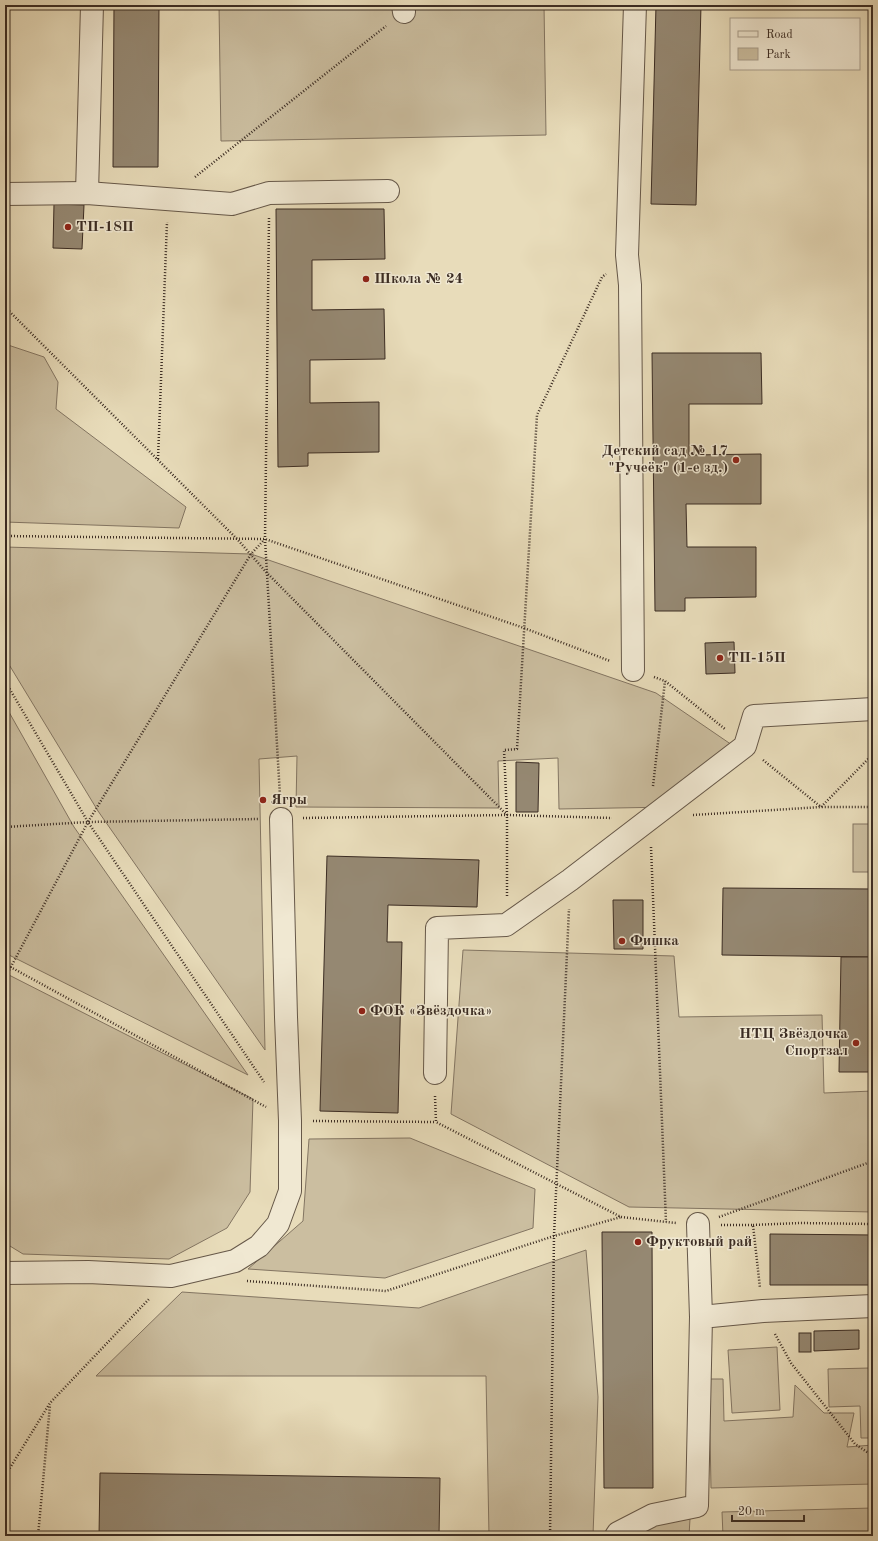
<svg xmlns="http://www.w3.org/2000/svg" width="878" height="1541" font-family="'Old Standard TT',serif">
	<rect width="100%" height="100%" fill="#e8dcba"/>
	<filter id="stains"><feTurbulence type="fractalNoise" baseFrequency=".005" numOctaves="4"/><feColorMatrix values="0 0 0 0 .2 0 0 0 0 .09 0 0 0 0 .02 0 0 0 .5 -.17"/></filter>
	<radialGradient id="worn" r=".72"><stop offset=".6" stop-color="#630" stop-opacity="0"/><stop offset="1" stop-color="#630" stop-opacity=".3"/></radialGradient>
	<g fill="#cbbea0" stroke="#837562">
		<polygon points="219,5 544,5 546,135 221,141"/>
		<polygon points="5,344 44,357 58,382 56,409 186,507 179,528 5,522"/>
		<polygon points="5,547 251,554 656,693 735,747 671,807 559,809 558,758 498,761 499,808 296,807 297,756 259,759 265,1050 98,811 5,658"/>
		<polygon points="5,705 74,827 248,1075 5,953"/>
		<rect x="853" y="824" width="20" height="48"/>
		<polygon points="463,950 674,956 679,1017 822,1015 824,1093 873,1091 873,1212 629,1207 451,1114"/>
		<polygon points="5,973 253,1099 250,1192 227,1228 169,1259 23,1254 5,1243"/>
		<polygon points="410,1138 535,1189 533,1228 385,1278 248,1269 303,1221 309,1139"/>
		<polygon points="586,1250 598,1397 593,1536 489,1536 486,1376 96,1376 182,1292 419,1308"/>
		<polygon points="870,1343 873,1343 873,1438 861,1438 860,1406 829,1407 828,1369 870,1368"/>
		<polygon points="777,1347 780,1410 732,1413 728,1350"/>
		<polygon points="709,1379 723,1379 724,1421 793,1417 795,1385 824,1413 854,1413 847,1447 873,1445 873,1484 711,1488"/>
		<polygon points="873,1508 873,1536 723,1536 722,1512"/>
		<polygon points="690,1519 689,1536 633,1536 655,1524"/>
	</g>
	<g fill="#958872" stroke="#3b2c23">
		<polygon points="114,5 159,5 158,167 113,167"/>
		<polygon points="656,5 701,5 696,205 651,204"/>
		<polygon points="54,204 84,205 82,249 53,248"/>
		<polygon points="276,209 384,209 385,259 312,260 312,310 384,309 385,359 310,360 310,403 379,402 379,452 308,453 308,466 278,467"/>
		<polygon points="652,353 761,353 762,404 689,404 689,455 761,454 761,504 686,504 687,547 756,547 756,597 685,598 685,611 655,611"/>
		<polygon points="734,642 735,673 706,674 705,643"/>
		<polygon points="516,762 539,763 538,812 516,812"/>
		<polygon points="327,856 479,860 477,907 388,905 387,942 402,942 398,1113 320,1111"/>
		<polygon points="723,888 873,889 873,957 722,955"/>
		<polygon points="613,900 643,900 643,949 614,949"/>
		<polygon points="841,957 873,957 873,1072 839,1072"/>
		<polygon points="602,1232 652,1232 653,1488 604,1488"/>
		<polygon points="770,1234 873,1235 873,1285 770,1285"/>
		<polygon points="859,1330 859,1349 814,1351 814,1331"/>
		<rect x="799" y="1333" width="12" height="19"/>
		<polygon points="100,1473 440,1478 439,1536 154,1532 154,1536 99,1536"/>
	</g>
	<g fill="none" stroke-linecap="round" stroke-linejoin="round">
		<defs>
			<g id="minor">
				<polyline points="403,5 404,12"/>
				<polyline points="87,193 92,5"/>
				<polyline points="5,194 87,193 232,204 269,193 388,191"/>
				<polyline points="633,670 630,285 627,255 635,5"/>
				<polyline points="435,1073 437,928 506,925 570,880 745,746 754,716 873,709"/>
				<polyline points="698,1224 701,1317"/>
				<polyline points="5,1273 88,1272 171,1276 235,1261 259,1246 278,1224 290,1191 290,1121 286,1017 281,819"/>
				<polyline points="616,1536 618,1533 653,1515 697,1506 701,1317 763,1311 873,1306"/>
			</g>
		</defs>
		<use href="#minor" stroke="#665849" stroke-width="24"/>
		<g stroke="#3b2c23" stroke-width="2.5" stroke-dasharray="1 2" stroke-linecap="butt">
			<polyline points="195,177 386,26"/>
			<polyline points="269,218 265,539 280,796"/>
			<polyline points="5,307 238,540 266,572 507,815"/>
			<polyline points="158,459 167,222"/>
			<polyline points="5,536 265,539 524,628 610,661"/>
			<polyline points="654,677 665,681 725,729"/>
			<polyline points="5,681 88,822 264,1082"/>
			<polyline points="763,760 821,807 873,754"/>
			<polyline points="653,786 665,681"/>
			<polyline points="693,815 821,807 873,807"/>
			<polyline points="303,818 507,815 612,818"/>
			<polyline points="5,827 88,822 258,819"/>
			<polyline points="651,847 666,1222"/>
			<polyline points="507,896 507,815 504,750 517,749 537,415 602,277 606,274"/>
			<polyline points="5,964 266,1107"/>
			<polyline points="5,978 88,822 251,554 264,540"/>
			<polyline points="435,1096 436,1122 621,1217 676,1223"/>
			<polyline points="313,1121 436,1122"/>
			<polyline points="719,1217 873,1161"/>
			<polyline points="721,1225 753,1225 760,1288"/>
			<polyline points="753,1225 799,1223 873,1224"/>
			<polyline points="247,1281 386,1291 554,1236 621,1217"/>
			<polyline points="775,1334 791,1363 855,1444 873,1456"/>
			<polyline points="5,1476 50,1403 150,1298"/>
			<polyline points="38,1536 50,1405"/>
			<polyline points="550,1536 554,1236 569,909"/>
		</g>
		<use href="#minor" stroke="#f0e8d2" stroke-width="22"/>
	</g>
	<g fill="#8f2418" stroke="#f0e8d2" stroke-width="1.5">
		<circle cx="68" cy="227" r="4"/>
		<circle cx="366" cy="279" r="4"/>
		<circle cx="736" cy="460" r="4"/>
		<circle cx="720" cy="658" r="4"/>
		<circle cx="263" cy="800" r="4"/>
		<circle cx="622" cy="941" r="4"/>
		<circle cx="362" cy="1011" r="4"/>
		<circle cx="856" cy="1043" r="4"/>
		<circle cx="638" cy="1242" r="4"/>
	</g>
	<g text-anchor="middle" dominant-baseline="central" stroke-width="3" stroke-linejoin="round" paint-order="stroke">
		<g font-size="15" font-weight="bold" fill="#3b2c23" stroke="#f0e8d2" text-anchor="start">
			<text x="76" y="227">ТП-18П</text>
			<text x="374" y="279">Школа № 24</text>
			<text x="728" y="451" text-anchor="end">Детский сад № 17<tspan x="728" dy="17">"Ручеёк" (1-е зд.)</tspan></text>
			<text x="728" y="658">ТП-15П</text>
			<text x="271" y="800">Ягры</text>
			<text x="630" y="941">Фишка</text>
			<text x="370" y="1011">ФОК «Звёздочка»</text>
			<text x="848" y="1034" text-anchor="end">НТЦ Звёздочка<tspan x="848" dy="17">Спортзал</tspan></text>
			<text x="646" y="1242">Фруктовый рай</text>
		</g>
	</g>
	<rect width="878" height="1541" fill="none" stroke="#e8dcba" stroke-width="20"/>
	<rect x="6" y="6" width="866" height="1529" fill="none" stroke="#3b2c23" stroke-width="2"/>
	<rect x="10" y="10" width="858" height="1521" fill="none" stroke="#3b2c23"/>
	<rect x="730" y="18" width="130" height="52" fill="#f0e8d2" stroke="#a89d8c"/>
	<rect x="738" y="31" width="20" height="6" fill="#f0e8d2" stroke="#a89d8c"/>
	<text x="766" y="38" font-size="12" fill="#3b2c23">Road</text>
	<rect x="738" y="48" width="20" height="12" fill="#cbbea0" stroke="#a89d8c"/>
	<text x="766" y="58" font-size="12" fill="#3b2c23">Park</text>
	<path d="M732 1515v6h72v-6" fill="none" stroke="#3b2c23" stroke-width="2"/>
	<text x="738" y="1515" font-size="12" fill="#3b2c23" stroke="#f0e8d2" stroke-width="3" paint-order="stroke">20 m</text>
	<rect width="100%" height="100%" filter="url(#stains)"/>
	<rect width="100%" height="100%" fill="url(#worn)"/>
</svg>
